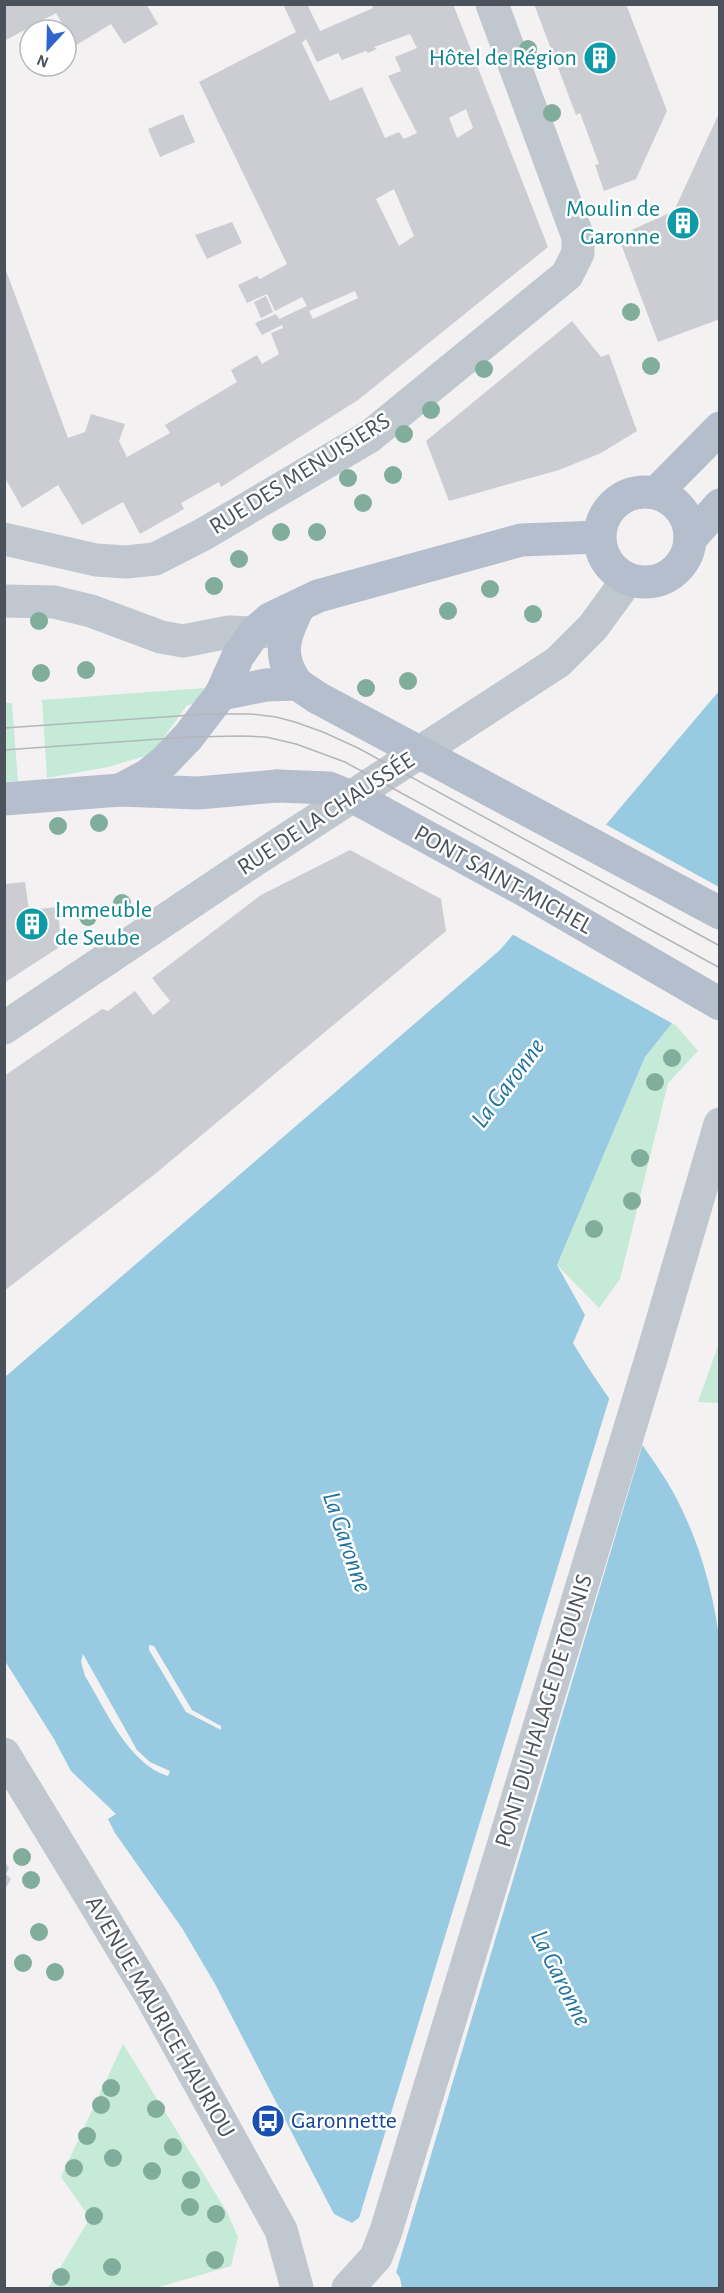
<svg xmlns="http://www.w3.org/2000/svg" width="724" height="2293" font-family="'Alegreya Sans',sans-serif">
	<rect width="100%" height="100%" fill="#f3f1f1"/>
	<g fill="#c6ead8">
		<polygon points="204,688 194,704 187,705 152,754 108,767 47,778 42,700"/>
		<polygon points="5,703 12,703 18,781 5,782"/>
		<polygon points="673,1022 698,1051 668,1083 620,1279 599,1308 557,1265 645,1057"/>
		<polygon points="719,1343 719,1403 698,1402"/>
		<polygon points="123,2044 227,2212 238,2237 231,2266 156,2288 48,2288 90,2218 61,2177"/>
	</g>
	<path fill="#98cae2" fill-rule="evenodd" d="M719 691V953L673 1022 645 1057 557 1265 585 1315 573 1343C601 1391 636 1433 666 1480 696 1529 713 1587 720 1644L719 2288H402L400 2278 359 2218 352 2223 334 2214 215 1984 182 1928 115 1833 108 1819 116 1814 71 1771 54 1739 5 1661V1377L500 950ZM149 1645 154 1646 192 1710 221 1726V1730L186 1712 149 1650ZM83 1654 137 1750 150 1762 170 1771 168 1776C128 1764 106 1710 85 1676L81 1662Z"/>
	<g fill="#f3f1f1">
		<polygon points="603,823 719,887 720,958 675,1025 510,933"/>
		<polygon points="610,1396 643,1443 395,2276 358,2222 354,2225 352,2223 359,2218"/>
	</g>
	<g fill="#cccdd3" fill-rule="evenodd">
		<polygon points="4,4 146,4 158,24 124,44 111,24 73,47 66,30 56,13 4,41"/>
		<path d="M283 4H307L320 31 373 8 371 4H453L548 247 358 400 221 487 219 482 181 503 184 509 140 534 123 502 82 525 58 485 22 508 4 476V265L68 438 85 432 91 414 125 424 119 441 127 457 170 433 165 425 237 382 231 370 257 355 262 364 279 354 271 333 283 328 282 325 262 335 255 323 276 314 279 319 307 306 302 297 275 311 267 294 247 303 238 285 257 276 260 279 287 264 199 82 296 32ZM410 34 417 48 395 57 401 71 388 76 417 133 404 139 399 132 385 138 362 87 330 101 302 43 306 39 317 62 338 53 342 60 366 51 368 53 377 49 374 47ZM466 109 473 128 457 138 449 118ZM394 189 414 236 399 246 376 199ZM355 291 358 298 313 319 309 311Z"/>
		<polygon points="534,4 626,4 667,111 636,179 604,191 595,165 599,164 580,113 576,115"/>
		<polygon points="720,111 720,319 658,342 618,236 674,211"/>
		<polygon points="183,114 195,142 160,157 148,129"/>
		<polygon points="232,222 242,243 207,259 195,235"/>
		<polygon points="266,296 273,312 261,318 254,302"/>
		<polygon points="572,321 601,357 609,354 637,431 601,453 559,470 449,501 426,441"/>
		<polygon points="350,850 441,899 446,931 155,1174 4,1291 4,1076 102,1009 108,1011 135,991 153,1015 170,1001 152,978 261,895"/>
		<polygon points="25,882 29,910 58,907 61,946 4,983 4,884"/>
		<polygon points="4,1860 9,1868 6,1874 11,1879 4,1891"/>
	</g>
	<g fill="none" stroke-linecap="round" stroke-linejoin="round">
		<g stroke="#c1c7ce" stroke-width="33">
			<polyline points="4,539 96,560 126,562 155,559 202,535 369,437 567,275 578,253 578,237 492,4"/>
			<polyline points="4,601 54,602 91,611 161,637 183,641 229,632 254,633 278,630"/>
		</g>
		<g stroke="#c1c7ce" stroke-width="33">
			<polyline points="4,1028 244,867 558,662 593,627 628,579"/>
			<polyline points="4,1754 151,1996 281,2230 297,2288"/>
			<polyline points="348,2288 376,2257 386,2231 653,1352 720,1124"/>
		</g>
		<g stroke="#b4becc" stroke-width="33">
			<circle cx="645" cy="537" r="45"/>
			<polyline points="656,493 720,428"/>
			<polyline points="690,539 720,505"/>
			<path d="M297 684C276 655 284 636 299 606"/>
			<polyline points="221,694 266,685 297,684 318,698"/>
			<polyline points="120,790 148,775 165,761 188,737 221,694 238,656 254,633 270,619 318,596 521,540 599,537"/>
			<polyline points="4,799 120,790 198,793 277,786"/>
		</g>
		<g stroke="#b4b6ba" stroke-width="1.5">
			<polyline points="4,728 207,714 251,714 276,717 295,722 323,732 358,748 720,946"/>
			<polyline points="4,750 188,737 242,736 266,737 296,744 345,762 720,968"/>
		</g>
		<g stroke="#b4becc" stroke-width="33">
			<polyline points="318,698 720,913"/>
			<polyline points="277,786 329,788 361,801 524,890 720,1004"/>
		</g>
	</g>
	<g fill="#81ad9c">
		<circle cx="528" cy="49" r="9"/>
		<circle cx="552" cy="113" r="9"/>
		<circle cx="631" cy="312" r="9"/>
		<circle cx="651" cy="366" r="9"/>
		<circle cx="484" cy="369" r="9"/>
		<circle cx="431" cy="410" r="9"/>
		<circle cx="404" cy="434" r="9"/>
		<circle cx="393" cy="475" r="9"/>
		<circle cx="348" cy="478" r="9"/>
		<circle cx="363" cy="503" r="9"/>
		<circle cx="281" cy="532" r="9"/>
		<circle cx="317" cy="532" r="9"/>
		<circle cx="239" cy="559" r="9"/>
		<circle cx="214" cy="586" r="9"/>
		<circle cx="490" cy="589" r="9"/>
		<circle cx="448" cy="611" r="9"/>
		<circle cx="533" cy="614" r="9"/>
		<circle cx="39" cy="621" r="9"/>
		<circle cx="86" cy="670" r="9"/>
		<circle cx="41" cy="673" r="9"/>
		<circle cx="408" cy="681" r="9"/>
		<circle cx="366" cy="688" r="9"/>
		<circle cx="99" cy="823" r="9"/>
		<circle cx="58" cy="826" r="9"/>
		<circle cx="122" cy="903" r="9"/>
		<circle cx="88" cy="917" r="9"/>
		<circle cx="672" cy="1058" r="9"/>
		<circle cx="655" cy="1082" r="9"/>
		<circle cx="640" cy="1158" r="9"/>
		<circle cx="632" cy="1201" r="9"/>
		<circle cx="594" cy="1229" r="9"/>
		<circle cx="22" cy="1857" r="9"/>
		<circle cx="31" cy="1880" r="9"/>
		<circle cx="39" cy="1932" r="9"/>
		<circle cx="23" cy="1963" r="9"/>
		<circle cx="55" cy="1972" r="9"/>
		<circle cx="111" cy="2088" r="9"/>
		<circle cx="101" cy="2105" r="9"/>
		<circle cx="156" cy="2109" r="9"/>
		<circle cx="87" cy="2136" r="9"/>
		<circle cx="173" cy="2147" r="9"/>
		<circle cx="113" cy="2158" r="9"/>
		<circle cx="74" cy="2168" r="9"/>
		<circle cx="152" cy="2171" r="9"/>
		<circle cx="191" cy="2180" r="9"/>
		<circle cx="190" cy="2207" r="9"/>
		<circle cx="216" cy="2214" r="9"/>
		<circle cx="94" cy="2216" r="9"/>
		<circle cx="215" cy="2260" r="9"/>
		<circle cx="112" cy="2267" r="9"/>
		<circle cx="61" cy="2277" r="9"/>
	</g>
	<defs>
		<symbol id="building-disc" viewBox="-11 -11 22 22"><circle r="9.5" fill="#0f9aa8" stroke="#fff"/><path d="M-4-6H4V6H1V3H-1V6H-4ZM-2.5-4.3h1.7v1.8h-1.7ZM.8-4.3h1.7v1.8H.8ZM-2.5-1h1.7V.8h-1.7ZM.8-1h1.7V.8H.8Z" fill="#fff"/></symbol>
		<symbol id="bus-disc" viewBox="-11 -11 22 22"><circle r="9.5" fill="#1a4fb4" stroke="#fff"/><path d="M-5-6H5V4H4V6H2V4H-2V6H-4V4H-5ZM-3.5-4V0h7V-4ZM-3.5 1.2v1.5H-2V1.2ZM2 1.2v1.5H3.5V1.2Z" fill="#fff"/></symbol>
	</defs>
	<g fill-rule="evenodd">
		<use href="#building-disc" x="581" y="39" width="38" height="38"/>
		<use href="#building-disc" x="664" y="204" width="38" height="38"/>
		<use href="#building-disc" x="13" y="905" width="38" height="38"/>
		<use href="#bus-disc" x="249" y="2102" width="38" height="38"/>
	</g>
	<g text-anchor="middle" dominant-baseline="central" stroke-width="5" stroke-linejoin="round" paint-order="stroke">
		<g font-size="24" fill="#0d838f" stroke="#fff" text-anchor="end">
			<text x="577" y="58">Hôtel de Région</text>
			<text x="660" y="209">Moulin de<tspan x="660" dy="28">Garonne</tspan></text>
			<text x="55" y="910" text-anchor="start">Immeuble<tspan x="55" dy="28">de Seube</tspan></text>
		</g>
		<g font-size="24" fill="#4b525c" stroke="#fff">
			<text transform="translate(300 474) rotate(-32)">RUE DES MENUISIERS</text>
			<text transform="translate(326 814) rotate(-33)">RUE DE LA CHAUSSÉE</text>
			<text transform="translate(503 880) rotate(29)">PONT SAINT-MICHEL</text>
			<text transform="translate(544 1711) rotate(-73)">PONT DU HALAGE DE TOUNIS</text>
			<text transform="translate(160 2017) rotate(60)">AVENUE MAURICE HAURIOU</text>
		</g>
		<g font-size="24" fill="#164399" stroke="#fff" text-anchor="start">
			<text x="291" y="2121">Garonnette</text>
		</g>
		<g font-size="26" font-style="italic" fill="#1f739c" stroke="#fff">
			<text transform="translate(508 1083) rotate(-53)">La Garonne</text>
			<text transform="translate(347 1542) rotate(71)">La Garonne</text>
			<text transform="translate(561 1978) rotate(63)">La Garonne</text>
		</g>
	</g>
	<rect width="724" height="2293" fill="none" stroke="#4b525c" stroke-width="12"/>
	<g transform="translate(48 48) rotate(202)"><circle r="28" fill="#ffffff" stroke="#b7babe" stroke-width="1.5"/>
	<path d="M0-4.5L10 22L0 15L-10 22Z" fill="#3063ce"/>
	<text y="-9" font-size="16" font-weight="bold" text-anchor="middle" fill="#4b525c">N</text>
	</g>
</svg>
